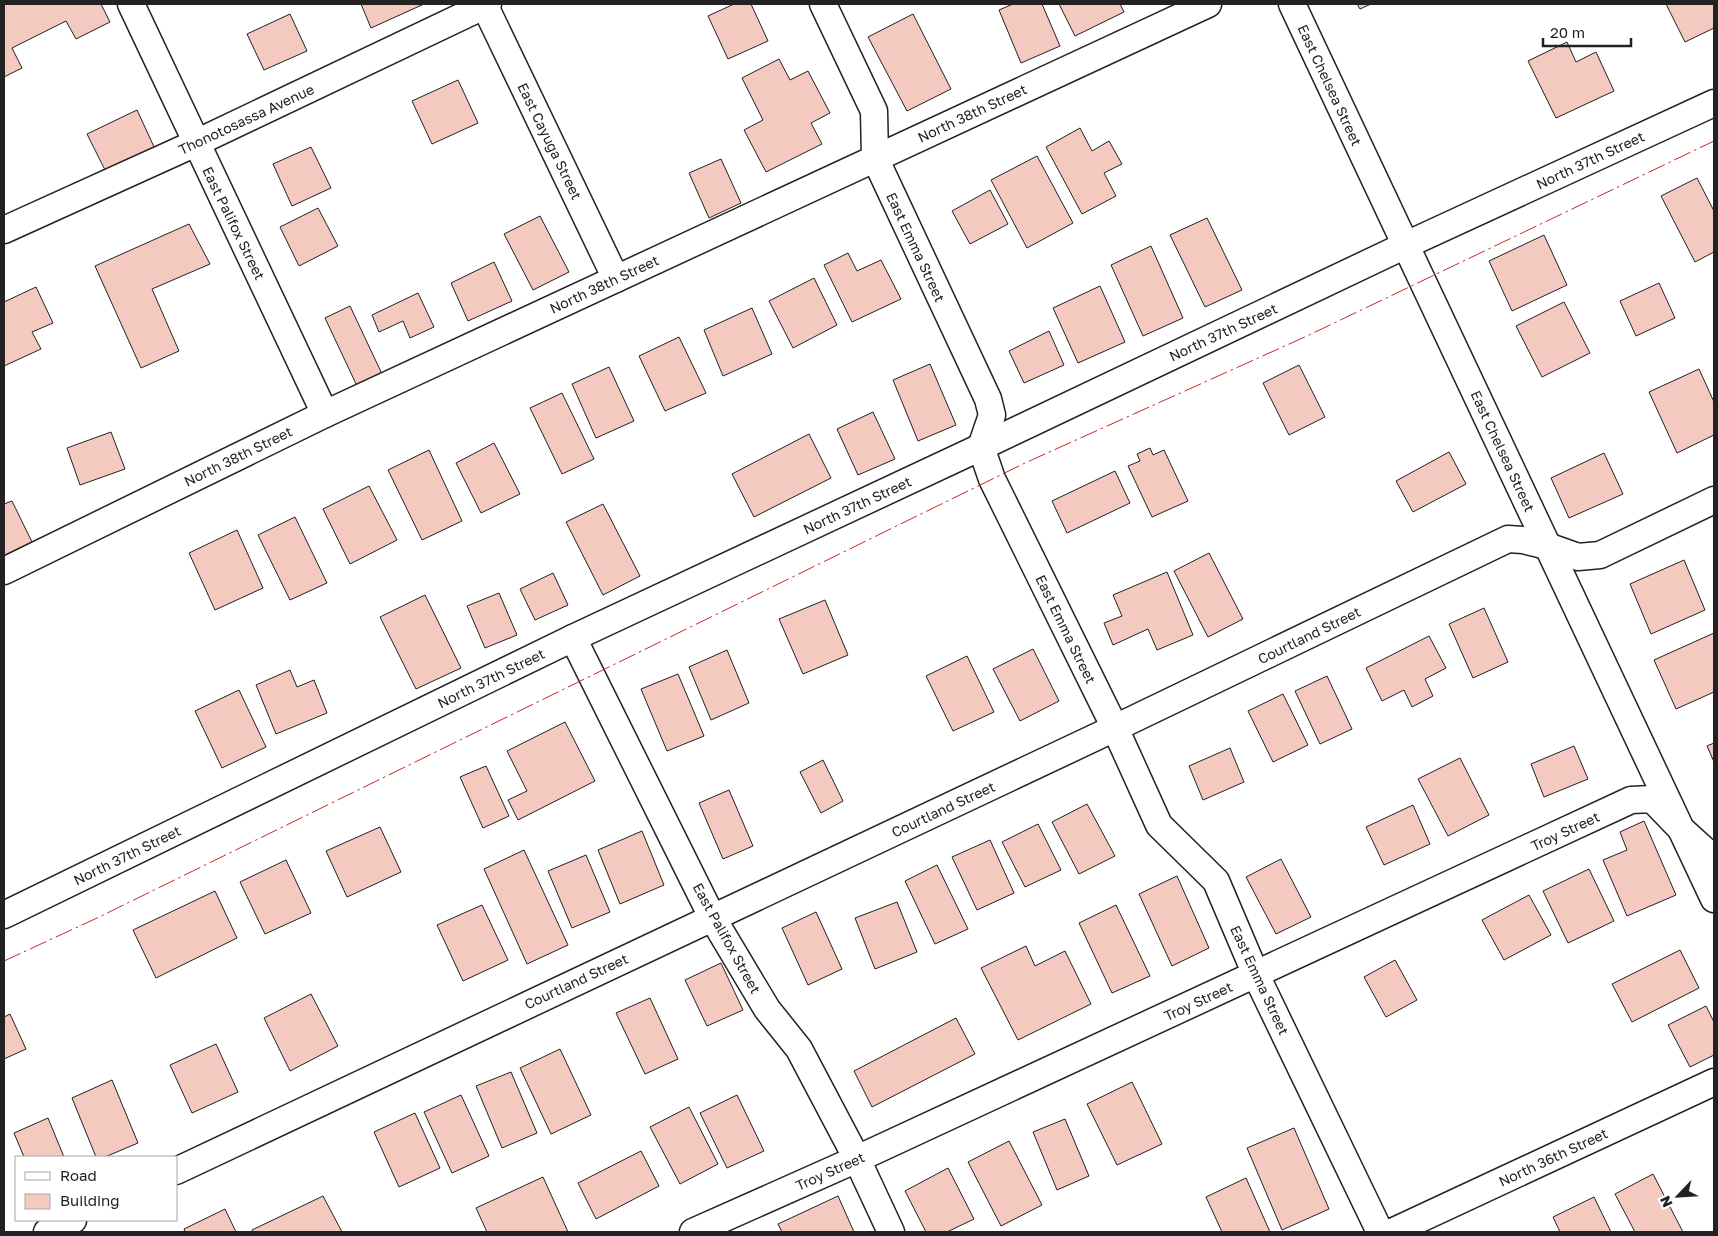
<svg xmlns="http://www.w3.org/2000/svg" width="1718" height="1236" font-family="'Golos Text',sans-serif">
	<rect width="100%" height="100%" fill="#fff"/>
	<g fill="#f3c9c0" stroke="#222">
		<polygon points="4,4 101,4 110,22 76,39 66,21 12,48 22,68 4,77"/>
		<polygon points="361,4 424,4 371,28"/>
		<polygon points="734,4 751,4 768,41 728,59 708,16"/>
		<polygon points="1013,4 1042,4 1060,46 1021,63 999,10"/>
		<polygon points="1059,4 1120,4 1124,12 1075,36"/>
		<polygon points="1357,4 1371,4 1360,9"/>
		<polygon points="1666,4 1714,4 1714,28 1685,42"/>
		<polygon points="290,14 307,51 264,70 247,34"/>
		<polygon points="913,14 951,89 907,111 868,37"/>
		<polygon points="1567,42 1576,62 1596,52 1614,91 1556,118 1528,61"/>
		<polygon points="779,59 790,80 808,71 830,113 811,123 822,144 766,172 744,130 763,120 742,78"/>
		<polygon points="458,80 478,123 432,144 412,101"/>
		<polygon points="137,110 155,149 106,172 87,134"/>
		<polygon points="1080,128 1092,151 1109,141 1122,164 1104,173 1116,196 1082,214 1046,147"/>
		<polygon points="311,147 331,188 292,206 273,164"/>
		<polygon points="1037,156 1073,223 1027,248 991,180"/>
		<polygon points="721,159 741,203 709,218 689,173"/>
		<polygon points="1697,178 1714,211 1714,252 1695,262 1661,196"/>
		<polygon points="990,190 1008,224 970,244 952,211"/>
		<polygon points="318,208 338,246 299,266 280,227"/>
		<polygon points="540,216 569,272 533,290 504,234"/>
		<polygon points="1207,218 1242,290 1205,307 1170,235"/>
		<polygon points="189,224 210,264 152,289 179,351 141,368 95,266"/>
		<polygon points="1544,235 1567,285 1512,311 1489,261"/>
		<polygon points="1151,246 1183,318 1143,336 1111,265"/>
		<polygon points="848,253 857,271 881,260 901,299 852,322 824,265"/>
		<polygon points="494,262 512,301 468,321 451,283"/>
		<polygon points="814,278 837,325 793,348 769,301"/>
		<polygon points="1659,283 1675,318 1636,336 1620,301"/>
		<polygon points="1100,286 1125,342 1078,363 1053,308"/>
		<polygon points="36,287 53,323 32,332 41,349 4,366 4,302"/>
		<polygon points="418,293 434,327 410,338 403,321 379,332 372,315"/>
		<polygon points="1564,302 1590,353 1542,377 1516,326"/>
		<polygon points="350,306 382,374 357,386 325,318"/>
		<polygon points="752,308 772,354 723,376 704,330"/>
		<polygon points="1049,331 1064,365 1024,383 1009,351"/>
		<polygon points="679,337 706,393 665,411 639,356"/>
		<polygon points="930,364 956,425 918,441 893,380"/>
		<polygon points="1299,365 1325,417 1289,435 1263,383"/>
		<polygon points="609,367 634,421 596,438 572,384"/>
		<polygon points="1699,369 1714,402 1714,435 1677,453 1649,392"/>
		<polygon points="562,393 594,459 562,474 530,408"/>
		<polygon points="873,412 895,459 858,475 837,429"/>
		<polygon points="111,432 125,469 80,485 67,448"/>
		<polygon points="809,434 831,478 754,517 732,474"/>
		<polygon points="494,443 520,494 481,513 456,463"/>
		<polygon points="1150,448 1153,455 1164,450 1188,501 1152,517 1128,466 1140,461 1137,454"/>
		<polygon points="429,450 462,521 422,540 388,470"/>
		<polygon points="1449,452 1466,484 1413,512 1396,481"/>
		<polygon points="1604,453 1623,494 1569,518 1551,478"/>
		<polygon points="1115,471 1130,503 1067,533 1052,501"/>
		<polygon points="369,486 397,540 350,564 323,509"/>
		<polygon points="12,501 32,542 4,556 4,504"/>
		<polygon points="603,504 640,576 603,595 566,522"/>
		<polygon points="295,517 327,583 290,600 258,535"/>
		<polygon points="237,530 263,588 215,610 189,553"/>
		<polygon points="1209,553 1243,619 1208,637 1174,571"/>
		<polygon points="1684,560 1705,610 1651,634 1630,584"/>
		<polygon points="1167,572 1193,635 1157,650 1148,629 1113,645 1104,623 1122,616 1113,595"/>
		<polygon points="553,573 568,605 535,620 520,589"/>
		<polygon points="499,593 517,635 485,648 467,606"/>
		<polygon points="425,595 461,668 416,689 380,617"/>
		<polygon points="825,600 848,655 803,674 779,619"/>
		<polygon points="1484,608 1508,662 1473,678 1449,624"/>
		<polygon points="1714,633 1714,692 1676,709 1654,660"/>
		<polygon points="1429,636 1446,668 1425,679 1433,696 1412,707 1404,690 1382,701 1366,668"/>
		<polygon points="1033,649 1059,701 1020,721 993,669"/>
		<polygon points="727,650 749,703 711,720 689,667"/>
		<polygon points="967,656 994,712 953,731 926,676"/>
		<polygon points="290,670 297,687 314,680 327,713 276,734 256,685"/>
		<polygon points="678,674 704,736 667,751 641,689"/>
		<polygon points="1327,676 1352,729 1320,744 1295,691"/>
		<polygon points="239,690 266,747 222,768 195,711"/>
		<polygon points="1283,694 1308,745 1273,762 1248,711"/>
		<polygon points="565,722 595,781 518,820 508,800 527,791 507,751"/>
		<polygon points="1714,743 1714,762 1707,746"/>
		<polygon points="1574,746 1588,779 1544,797 1531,764"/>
		<polygon points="1230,748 1244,782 1203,800 1189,766"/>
		<polygon points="1460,758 1489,815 1448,836 1418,779"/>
		<polygon points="823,760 843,801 821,813 800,772"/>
		<polygon points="486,766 509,816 483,828 460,777"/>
		<polygon points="729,790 753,846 723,859 699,803"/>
		<polygon points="1087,804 1115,856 1079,874 1052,822"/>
		<polygon points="1413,805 1430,844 1384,865 1366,827"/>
		<polygon points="1644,821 1676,895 1627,916 1603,860 1627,850 1620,832"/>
		<polygon points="1038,824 1061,870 1025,887 1002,842"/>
		<polygon points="380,827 401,872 347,897 326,851"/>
		<polygon points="642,831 664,885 620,904 598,850"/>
		<polygon points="990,840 1014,893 977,910 952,857"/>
		<polygon points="524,850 568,945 527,964 484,869"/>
		<polygon points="586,855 610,912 572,928 548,871"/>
		<polygon points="1281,859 1311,917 1276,934 1246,877"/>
		<polygon points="286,860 311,913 265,934 240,882"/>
		<polygon points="937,865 968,929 935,944 905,881"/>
		<polygon points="1589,869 1614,921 1568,943 1543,891"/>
		<polygon points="1177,876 1209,948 1172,966 1139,894"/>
		<polygon points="215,891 237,938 156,978 133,930"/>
		<polygon points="1529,895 1551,935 1504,960 1482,920"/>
		<polygon points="897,902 917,952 875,969 855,918"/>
		<polygon points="482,905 508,960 463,981 437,925"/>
		<polygon points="1116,905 1150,976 1112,993 1079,923"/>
		<polygon points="816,912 842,969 808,985 782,928"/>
		<polygon points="1026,946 1035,966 1065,951 1091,1004 1018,1040 981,968"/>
		<polygon points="1680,950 1699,988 1632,1022 1612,984"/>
		<polygon points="1395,960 1417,1000 1386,1017 1364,977"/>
		<polygon points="721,963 743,1010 707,1026 685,980"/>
		<polygon points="311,994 338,1046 290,1071 264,1018"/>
		<polygon points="650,998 678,1059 645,1074 616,1013"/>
		<polygon points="1706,1006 1714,1022 1714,1055 1690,1067 1668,1025"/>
		<polygon points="10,1014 26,1049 4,1059 4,1017"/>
		<polygon points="956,1018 975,1054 872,1107 854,1071"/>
		<polygon points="216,1044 238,1092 192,1113 170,1065"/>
		<polygon points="560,1049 591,1115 551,1134 520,1068"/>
		<polygon points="511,1072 537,1133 502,1148 476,1086"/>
		<polygon points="112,1080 138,1143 105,1157 96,1157 72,1098"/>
		<polygon points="1132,1082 1162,1144 1117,1165 1087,1104"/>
		<polygon points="461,1095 489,1156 452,1173 424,1112"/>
		<polygon points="737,1095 764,1151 727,1168 700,1113"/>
		<polygon points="689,1107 718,1164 680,1184 650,1127"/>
		<polygon points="415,1113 440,1168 399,1187 374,1132"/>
		<polygon points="48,1118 64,1157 24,1157 14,1133"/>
		<polygon points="1065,1119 1089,1176 1057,1190 1033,1132"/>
		<polygon points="1294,1128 1329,1209 1282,1230 1247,1148"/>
		<polygon points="1009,1141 1042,1205 1001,1226 968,1162"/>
		<polygon points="641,1151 659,1186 596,1219 578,1183"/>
		<polygon points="948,1168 974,1219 947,1232 926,1232 905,1191"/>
		<polygon points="1653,1174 1683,1232 1635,1232 1615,1194"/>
		<polygon points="543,1177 568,1232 487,1232 476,1208"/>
		<polygon points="1246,1178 1270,1232 1222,1232 1206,1197"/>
		<polygon points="323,1196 342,1232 253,1232 252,1230"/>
		<polygon points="838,1196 854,1232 782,1232 778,1224"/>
		<polygon points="1594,1197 1611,1232 1560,1232 1553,1217"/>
		<polygon points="225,1209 236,1232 185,1232 184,1229"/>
	</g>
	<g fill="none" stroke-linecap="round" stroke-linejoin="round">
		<defs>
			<g id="minor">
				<polyline points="131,4 325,414"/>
				<polyline points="484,4 616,279"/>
				<polyline points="823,4 874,111 875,158 988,399 992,415 981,447 992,479 1115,728 1159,825 1216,881 1256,975 1380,1232"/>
				<polyline points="1292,4 1714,899"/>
				<polyline points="4,230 196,143 488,4"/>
				<polyline points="4,571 325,414 1208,4"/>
				<polyline points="573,638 712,917 767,1009 799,1049 857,1159 891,1232"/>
				<polyline points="4,915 573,638 981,447 1406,245 1714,103"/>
				<polyline points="176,1171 1115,728 1508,539 1523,540 1547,546 1578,557 1600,555 1714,500"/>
				<polyline points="47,1232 73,1220"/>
				<polyline points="693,1232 857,1159 1631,800 1652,799 1681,829 1714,859"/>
				<polyline points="1392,1232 1714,1082"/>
			</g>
		</defs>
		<use href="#minor" stroke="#222" stroke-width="29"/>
		<use href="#minor" stroke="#fff" stroke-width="26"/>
		<polyline stroke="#c62828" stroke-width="1" stroke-dasharray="18 4 2.5 4" stroke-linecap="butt" points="4,961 95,919 1025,463 1307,336 1714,141"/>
	</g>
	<g text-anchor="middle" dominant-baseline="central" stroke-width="4" stroke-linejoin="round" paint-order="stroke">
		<g font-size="14" fill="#222" stroke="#fff">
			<text transform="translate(1330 85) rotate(65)">East Chelsea Street</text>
			<text transform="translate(972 113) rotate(-25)">North 38th Street</text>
			<text transform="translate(246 119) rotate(-25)">Thonotosassa Avenue</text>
			<text transform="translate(550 141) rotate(64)">East Cayuga Street</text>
			<text transform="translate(1590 160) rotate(-25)">North 37th Street</text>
			<text transform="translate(234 223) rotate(64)">East Palifox Street</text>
			<text transform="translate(916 247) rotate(65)">East Emma Street</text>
			<text transform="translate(604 284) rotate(-25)">North 38th Street</text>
			<text transform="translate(1223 332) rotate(-25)">North 37th Street</text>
			<text transform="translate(1503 451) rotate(65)">East Chelsea Street</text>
			<text transform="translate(238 456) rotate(-26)">North 38th Street</text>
			<text transform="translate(857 505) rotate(-25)">North 37th Street</text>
			<text transform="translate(1066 629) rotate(64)">East Emma Street</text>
			<text transform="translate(1309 635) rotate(-26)">Courtland Street</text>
			<text transform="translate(491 678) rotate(-26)">North 37th Street</text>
			<text transform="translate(943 809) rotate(-25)">Courtland Street</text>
			<text transform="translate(1565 831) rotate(-25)">Troy Street</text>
			<text transform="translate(127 855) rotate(-26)">North 37th Street</text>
			<text transform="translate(727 938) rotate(61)">East Palifox Street</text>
			<text transform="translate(1260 980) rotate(65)">East Emma Street</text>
			<text transform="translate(576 981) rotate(-25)">Courtland Street</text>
			<text transform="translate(1198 1001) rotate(-25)">Troy Street</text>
			<text transform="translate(1553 1157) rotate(-25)">North 36th Street</text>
			<text transform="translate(830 1171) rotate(-24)">Troy Street</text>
		</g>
	</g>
	<rect width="1718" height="1236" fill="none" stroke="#222222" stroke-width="10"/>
	<rect x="15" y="1156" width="162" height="65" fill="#ffffff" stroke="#a7a7a7"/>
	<rect x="25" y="1172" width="25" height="8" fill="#ffffff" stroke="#a7a7a7"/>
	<text x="60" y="1181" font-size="15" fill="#222222">Road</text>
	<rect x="25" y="1194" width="25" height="15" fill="#f3c9c0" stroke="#a7a7a7"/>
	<text x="60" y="1206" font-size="15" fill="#222222">Building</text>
	<g transform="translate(1678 1196) rotate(245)" stroke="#ffffff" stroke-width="4" paint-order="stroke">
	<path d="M0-4L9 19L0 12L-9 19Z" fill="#222222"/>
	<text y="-8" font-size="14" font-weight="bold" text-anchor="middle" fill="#222222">N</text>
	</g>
	<path d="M1543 38v8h88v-8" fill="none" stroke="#222222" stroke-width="2.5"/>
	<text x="1550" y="38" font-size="15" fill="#222222" stroke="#ffffff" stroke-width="4" paint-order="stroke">20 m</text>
</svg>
